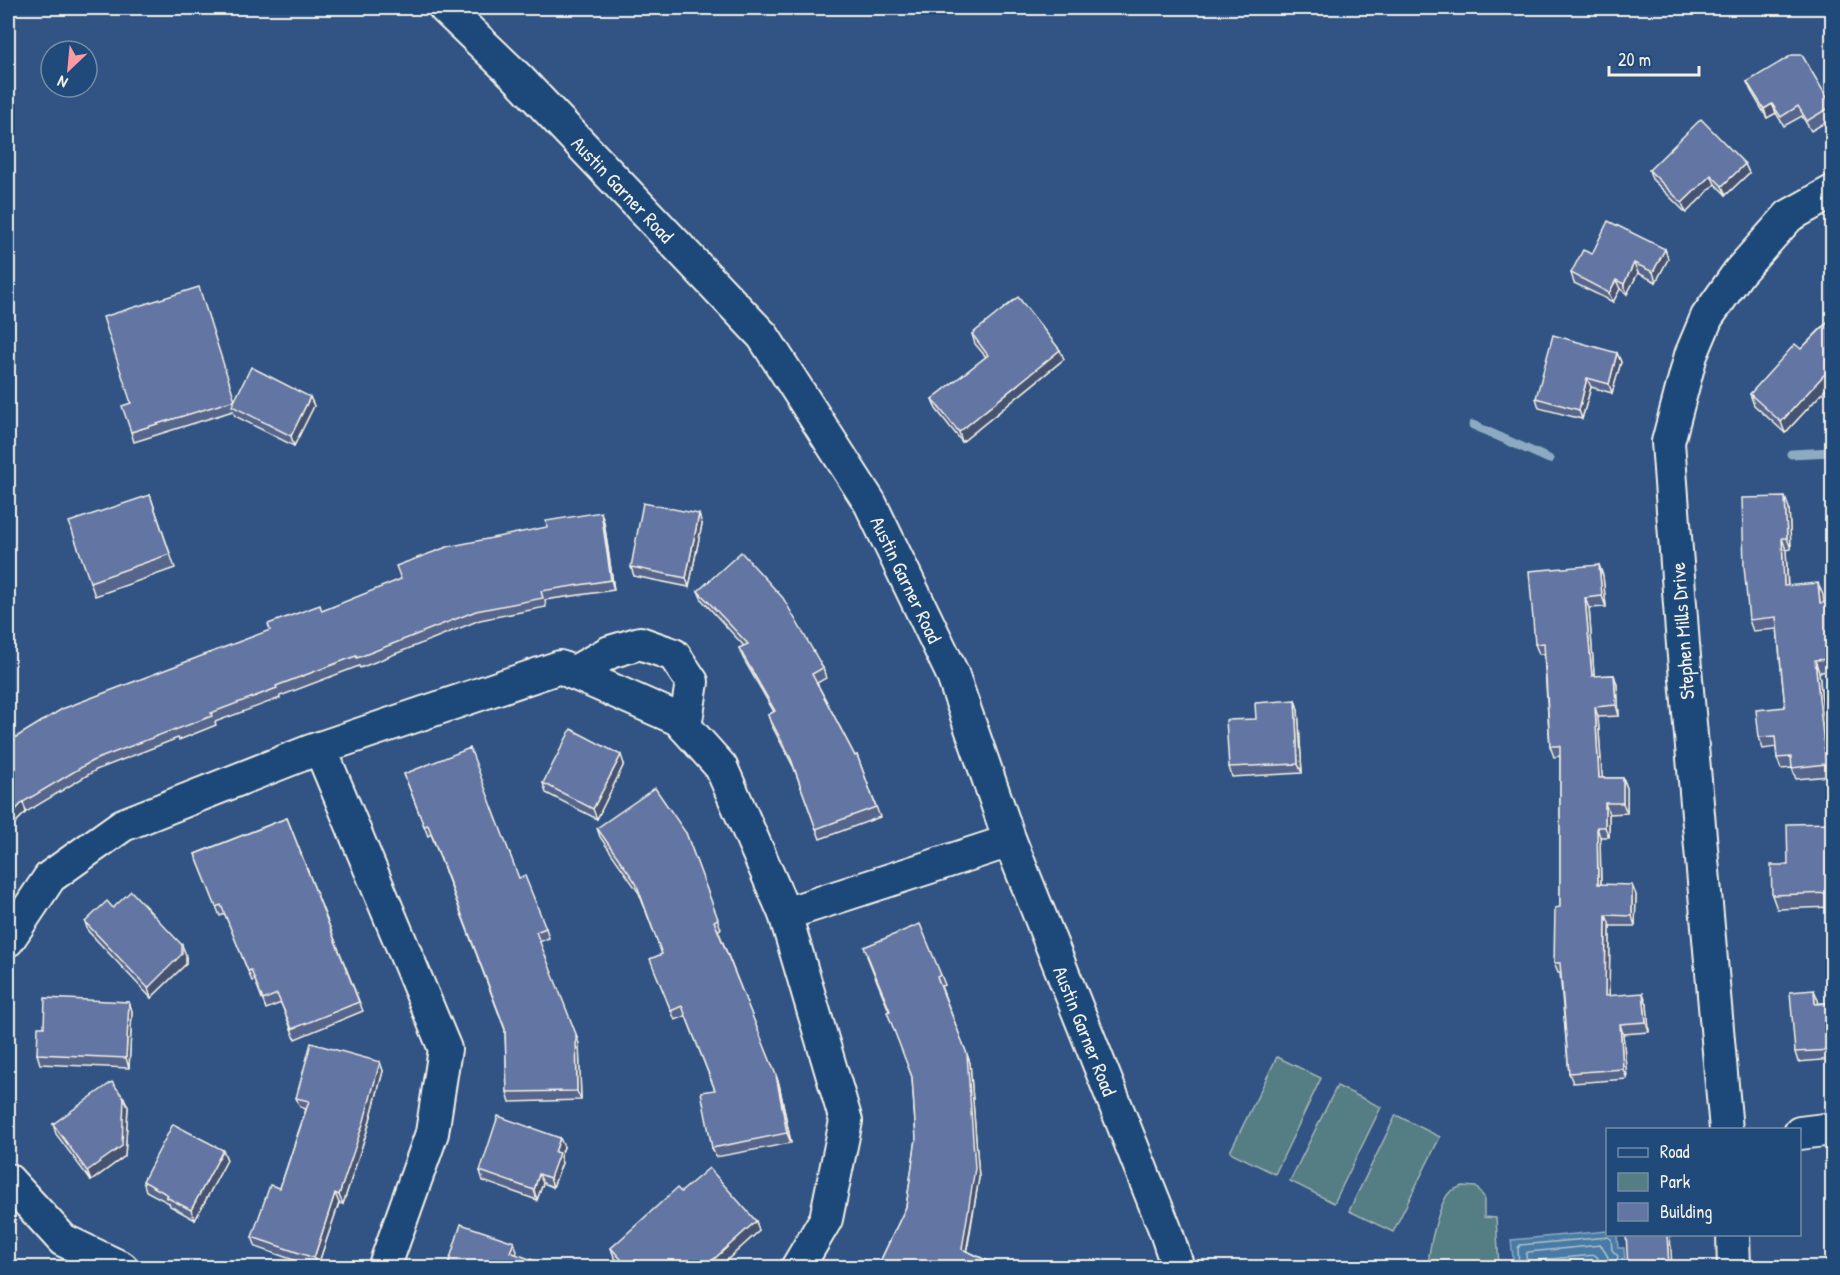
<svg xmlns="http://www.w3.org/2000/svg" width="1840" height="1275" font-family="'Patrick Hand',sans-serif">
	<rect width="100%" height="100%" fill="#315484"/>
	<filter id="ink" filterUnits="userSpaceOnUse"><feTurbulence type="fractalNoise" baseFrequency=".0167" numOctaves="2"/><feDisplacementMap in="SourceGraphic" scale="12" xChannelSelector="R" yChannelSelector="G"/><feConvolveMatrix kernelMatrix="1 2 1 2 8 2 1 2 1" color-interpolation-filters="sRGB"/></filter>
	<g filter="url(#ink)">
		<g fill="#547d84" stroke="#a4b7b6" stroke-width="1.5">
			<polygon points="1277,1057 1321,1078 1275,1174 1230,1152"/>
			<polygon points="1337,1086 1381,1107 1334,1203 1290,1181"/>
			<polygon points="1396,1115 1440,1137 1393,1232 1349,1211"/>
			<path d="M1462 1186 1476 1187 1484 1197V1217L1496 1218 1499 1267H1429C1427 1252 1439 1204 1449 1193 1452 1190 1458 1188 1462 1186Z"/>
		</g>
		<polygon fill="#477aa5" stroke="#8caac0" stroke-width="1.5" points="1607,1231 1608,1234 1617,1235 1618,1248 1624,1248 1625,1262 1620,1262 1621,1267 1514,1267 1511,1240"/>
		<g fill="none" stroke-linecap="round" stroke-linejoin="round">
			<g stroke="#afc1cd" stroke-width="1.5">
				<polyline points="1519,1268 1518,1248 1520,1245 1608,1237 1611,1239 1612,1250 1618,1256 1615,1268"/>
				<polyline points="1527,1268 1526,1254 1528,1252 1601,1245 1608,1257 1607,1268"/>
				<polyline points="1536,1268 1536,1262 1538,1260 1595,1255 1598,1258 1598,1268"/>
			</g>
			<g stroke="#8caac0" stroke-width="9">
				<polyline points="1473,425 1549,459"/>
				<polyline points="1791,454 1832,452"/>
			</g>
			<defs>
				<g id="minor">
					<path id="s1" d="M445 8 518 78 763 336 870 503 952 673 1010 841 1165 1229 1178 1268"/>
					<polyline points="573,673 610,652 640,643 674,655 692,682 685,727"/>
					<polyline points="320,748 445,1049 432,1133 384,1268"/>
					<polyline points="785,914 1010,841"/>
					<polyline points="8,940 50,877 123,825 311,751 560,667 678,719 721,767 785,914 846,1121 826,1219 797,1268"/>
					<polyline points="1726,1130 1683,645 1668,442 1691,355 1707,317 1739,272 1789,216 1832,192"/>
					<polyline points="1800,1133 1832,1129"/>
					<polyline points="8,1180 63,1240 122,1268"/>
					<polyline points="1733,1234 1734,1268"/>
				</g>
			</defs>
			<use href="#minor" stroke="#f4f1e8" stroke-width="36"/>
			<use href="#minor" stroke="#1f4a7a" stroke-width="32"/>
		</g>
		<g fill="#55658b" stroke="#f4f1e8" stroke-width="1.5">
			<polygon points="1747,82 1833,106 1833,118 1811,131 1802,116 1784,126 1776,113 1767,118 1751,91"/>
			<polygon points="1745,164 1749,173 1726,195 1715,184 1686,213 1652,179 1649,170"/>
			<polygon points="1665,249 1668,259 1656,282 1638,273 1627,294 1620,289 1613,302 1574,283 1571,273 1592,254"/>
			<polygon points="1833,307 1833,381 1785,433 1754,405 1750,394 1801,349 1831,318 1829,311"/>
			<polygon points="972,334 1064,359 962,442 936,409 932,399 986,357 975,344"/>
			<polygon points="1617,353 1621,362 1612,393 1591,387 1582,419 1539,408 1536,398"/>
			<polygon points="310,397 314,406 294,446 235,416 233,411 134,442 131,432 235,399"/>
			<polygon points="150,495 175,568 95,596 90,582"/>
			<polygon points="1789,508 1791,549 1786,550 1788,586 1823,595 1823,603 1830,602 1833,609 1833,671 1819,672 1830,776 1796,779 1792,768 1781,769 1777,758 1776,747 1763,749 1759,737 1785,707 1777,629 1753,631 1749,620"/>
			<polygon points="604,522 614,590 545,600 546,607 480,620 360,668 359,666 280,696 280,698 215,722 216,725 179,740 178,738 96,770 26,812 8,830 8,742 322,611"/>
			<polygon points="702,524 689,587 634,576 631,567"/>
			<polygon points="1599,565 1603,576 1606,607 1589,608 1594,676 1614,675 1617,685 1619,716 1598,717 1602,778 1623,778 1627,788 1627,813 1609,814 1609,837 1600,837 1601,884 1636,895 1635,926 1610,926 1609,996 1647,1004 1649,1032 1623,1034 1627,1079 1573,1083 1569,1073 1560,973 1558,973 1554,963 1560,907 1560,756 1554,757 1550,746 1544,654 1539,654 1535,644"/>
			<polygon points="698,591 823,668 826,678 817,683 855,756 857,755 880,817 820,839 794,768 771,724 768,715 774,712 743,658 739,648 744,646 702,600"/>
			<polygon points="1295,700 1298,710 1302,773 1232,777 1229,767"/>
			<polygon points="624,764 597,819 546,793 543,783"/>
			<polygon points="404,774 519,878 546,928 549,938 539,942 579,1044 581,1100 510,1102 507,1092 505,1030 431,834 428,836"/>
			<polygon points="287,818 363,1011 295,1039 281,1003 266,1009 255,980 252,981 225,914 220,916 195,854"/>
			<polygon points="1833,823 1833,907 1777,909 1772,895 1788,865"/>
			<polygon points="597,828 686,833 721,929 718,930 779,1084 791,1143 716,1157 712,1148 715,1090 686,1016 675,1020 654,968 662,954 639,893 600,837"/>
			<polygon points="113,908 186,955 186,964 151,998 88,931 85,922"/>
			<polygon points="867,956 941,975 945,985 941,986 970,1063 979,1178 967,1251 990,1262 992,1268 877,1268 906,1207 916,1139 912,1077 889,1011"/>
			<polygon points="1818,1000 1818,1003 1833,1003 1833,1059 1798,1062 1795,1052"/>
			<polygon points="129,1002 132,1011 129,1068 40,1064 37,1054 44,1027"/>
			<polygon points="380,1062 383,1071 367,1131 343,1204 339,1203 317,1268 256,1247 252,1237 280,1188 306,1109 300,1107 296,1098"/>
			<polygon points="124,1098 128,1107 125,1156 91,1181 56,1134 53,1124"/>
			<polygon points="564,1147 560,1157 562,1163 553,1187 543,1183 537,1200 483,1181 480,1171"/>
			<polygon points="223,1150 227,1160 195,1220 170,1206 169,1203 146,1191 143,1181"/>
			<polygon points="681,1192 756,1221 759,1231 718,1268 624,1268 614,1257 611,1248"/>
		</g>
		<g fill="#455271" stroke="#f4f1e8" stroke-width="1.5">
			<polygon points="1772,104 1776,113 1767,118 1764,109"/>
			<polygon points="1745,164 1749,173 1726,195 1722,186"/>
			<polygon points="1711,175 1715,184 1686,213 1682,203"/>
			<polygon points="1665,249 1668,259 1656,282 1653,272"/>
			<polygon points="1634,263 1638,273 1627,294 1624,284"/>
			<polygon points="1616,280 1620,289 1613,302 1609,293"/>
			<polygon points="1060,350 1064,359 962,442 959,432"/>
			<polygon points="1617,353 1621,362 1612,393 1609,384"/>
			<polygon points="1833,365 1833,381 1785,433 1781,422"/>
			<polygon points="1587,378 1591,387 1582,419 1579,410"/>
			<polygon points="310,397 314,406 294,446 291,436"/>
			<polygon points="1785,497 1789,508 1791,549 1787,538"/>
			<polygon points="601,512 604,522 614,590 611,580"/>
			<polygon points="699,514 702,524 689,587 686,578"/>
			<polygon points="1782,538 1786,550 1788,598 1784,586"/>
			<polygon points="1599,565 1603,576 1606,607 1602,596"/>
			<polygon points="1818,583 1823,595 1825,614 1820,603"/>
			<polygon points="1585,598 1589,608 1595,686 1592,676"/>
			<polygon points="1830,602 1833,609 1833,628"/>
			<polygon points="1815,660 1819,672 1830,776 1826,764"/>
			<polygon points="1614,675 1617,685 1619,716 1616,705"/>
			<polygon points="1295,700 1298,710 1302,773 1298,764"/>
			<polygon points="1595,707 1598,717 1603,789 1599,778"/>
			<polygon points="621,755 624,764 597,819 593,809"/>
			<polygon points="1623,778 1627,788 1627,813 1623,803"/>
			<polygon points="23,802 26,812 8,830 8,818"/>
			<polygon points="1605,803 1609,814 1609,837 1605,827"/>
			<polygon points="1597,827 1600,837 1601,894 1598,884"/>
			<polygon points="1632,885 1636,895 1635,926 1632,916"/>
			<polygon points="1606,915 1610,926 1609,1007 1605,996"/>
			<polygon points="182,945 186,955 186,964 151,998 148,988"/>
			<polygon points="1814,990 1818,1000 1819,1013 1815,1004"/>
			<polygon points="1643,993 1647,1004 1649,1032 1646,1022"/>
			<polygon points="129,1002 132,1011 129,1068 126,1058"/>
			<polygon points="1620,1024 1623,1034 1627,1079 1623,1069"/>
			<polygon points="576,1034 579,1044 581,1100 577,1091"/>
			<polygon points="967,1054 970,1063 979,1178 965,1258 962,1249"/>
			<polygon points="380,1062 383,1071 367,1131 343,1204 339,1195"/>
			<polygon points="776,1075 779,1084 791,1143 787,1133"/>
			<polygon points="124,1098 128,1107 125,1156 91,1181 87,1171"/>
			<polygon points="560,1138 564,1147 560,1157 562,1163 553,1187 550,1178 555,1152"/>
			<polygon points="223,1150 227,1160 195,1220 191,1210"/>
			<polygon points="539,1174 543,1183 537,1200 534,1190"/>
			<polygon points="335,1193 339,1203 317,1268 314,1258"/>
			<polygon points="756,1221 759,1231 718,1268 704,1268"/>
			<polygon points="1667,1234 1670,1234 1672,1268 1669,1268"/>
			<polygon points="514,1242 517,1251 514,1262 510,1252"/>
		</g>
		<g fill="#6375a2" stroke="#f4f1e8" stroke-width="1.5">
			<polygon points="1792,55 1802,55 1832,106 1807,121 1798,106 1781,117 1772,104 1764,109 1747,82"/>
			<polygon points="1701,119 1745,164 1722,186 1711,175 1682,203 1649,170"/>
			<polygon points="1608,221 1665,249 1653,272 1634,263 1624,284 1616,280 1609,293 1571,273 1583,250 1592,254"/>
			<polygon points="199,287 235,400 131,432 122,406 131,403 103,317"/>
			<polygon points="1018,297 1060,350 959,432 932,399 988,355 972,334"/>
			<polygon points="1833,307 1833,315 1829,311"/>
			<polygon points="1833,317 1833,365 1781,422 1750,394 1795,344 1801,349"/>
			<polygon points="1553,335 1617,353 1609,384 1587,378 1579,410 1536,398"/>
			<polygon points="251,367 310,397 291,436 232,406"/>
			<polygon points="150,495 170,554 90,582 69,522"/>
			<polygon points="1785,497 1787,538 1782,538 1784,586 1818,583 1820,603 1830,602 1833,628 1833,659 1815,660 1826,764 1792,768 1791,757 1777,758 1775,736 1759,737 1756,710 1785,707 1776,617 1749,620 1744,566 1742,498"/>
			<polygon points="643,503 699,514 686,578 631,567"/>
			<polygon points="601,512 611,580 541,591 543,598 476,611 357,658 356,656 276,686 277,688 211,713 212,716 175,730 175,729 92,761 23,802 8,818 8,742 62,709 270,630 268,624 320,605 322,611 401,579 396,566 447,547 547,527 546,521"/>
			<polygon points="741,552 783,598 823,668 812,674 855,756 857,755 876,807 816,829 791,759 768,715 775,711 739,648 748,644 698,591"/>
			<polygon points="1599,565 1602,596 1585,598 1592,676 1614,675 1616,705 1595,707 1599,778 1623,778 1623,803 1605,803 1605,827 1597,827 1598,884 1632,885 1632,916 1606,915 1605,996 1643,993 1646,1022 1620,1024 1623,1069 1569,1073 1560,963 1554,963 1555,908 1560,907 1560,746 1550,746 1544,643 1535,644 1529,571"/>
			<polygon points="1295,700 1298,764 1229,767 1226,720 1256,719 1255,703"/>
			<polygon points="571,729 621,755 593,809 543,783"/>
			<polygon points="470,748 519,878 525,876 546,928 536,932 576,1034 577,1091 507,1092 505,1029 428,825 424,826 404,774"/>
			<polygon points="655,788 686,833 718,919 714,921 776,1075 787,1133 712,1148 701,1092 715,1090 682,1006 671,1011 650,959 662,954 636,883 597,828"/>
			<polygon points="287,818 359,1002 292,1029 277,994 263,1000 251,970 248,971 221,905 216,907 195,854"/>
			<polygon points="1833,823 1833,893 1772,895 1771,865 1788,865 1787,824"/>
			<polygon points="131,891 182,945 182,954 148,988 85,922 107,901 113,908"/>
			<polygon points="920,924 941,975 937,977 967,1054 975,1168 962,1249 990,1262 988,1268 877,1268 906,1207 916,1139 912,1077 887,1012 890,1011 864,947"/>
			<polygon points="1814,990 1815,1004 1833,1003 1833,1050 1795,1052 1790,992"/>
			<polygon points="45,998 129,1002 126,1058 37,1054 38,1027 44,1027"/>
			<polygon points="311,1043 380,1062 364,1121 339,1195 335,1193 314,1258 252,1237 270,1185 280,1188 309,1101 296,1098"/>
			<polygon points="112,1082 124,1098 122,1146 87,1171 53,1124"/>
			<polygon points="498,1116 560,1138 555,1152 559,1153 550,1178 539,1174 534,1190 480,1171"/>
			<polygon points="173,1124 223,1150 191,1210 166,1197 168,1195 143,1181"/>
			<polygon points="709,1168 756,1221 704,1268 629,1268 611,1248 677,1188 681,1192"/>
			<polygon points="461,1224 514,1242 510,1252 555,1268 447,1268"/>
			<polygon points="1626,1234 1667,1234 1669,1268 1628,1268"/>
		</g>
	</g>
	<g text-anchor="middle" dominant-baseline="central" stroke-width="4.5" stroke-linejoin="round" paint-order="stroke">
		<g font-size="20" fill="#f4f1e8" stroke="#1f4a7a">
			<text stroke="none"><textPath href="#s1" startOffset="254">Austin Garner Road</textPath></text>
			<text stroke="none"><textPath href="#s1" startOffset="740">Austin Garner Road</textPath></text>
			<text transform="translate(1682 631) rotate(-94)">Stephen Mills Drive</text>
			<text stroke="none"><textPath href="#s1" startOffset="1226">Austin Garner Road</textPath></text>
		</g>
	</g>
	<rect width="1840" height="1275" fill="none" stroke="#1f4a7a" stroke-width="30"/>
	<rect x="15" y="15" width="1810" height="1245" fill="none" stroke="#f4f1e8" stroke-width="2" filter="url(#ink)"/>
	<rect x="1606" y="1128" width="195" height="108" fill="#1f4a7a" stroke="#748da6" stroke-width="1.5"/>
	<rect x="1618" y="1148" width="30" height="9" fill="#1f4a7a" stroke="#748da6" stroke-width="1.5"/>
	<text x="1660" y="1158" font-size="18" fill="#f4f1e8">Road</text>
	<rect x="1618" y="1173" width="30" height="18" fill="#547d84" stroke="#748da6" stroke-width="1.5"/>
	<text x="1660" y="1188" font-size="18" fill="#f4f1e8">Park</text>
	<rect x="1618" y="1203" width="30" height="18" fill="#6375a2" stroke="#748da6" stroke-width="1.5"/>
	<text x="1660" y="1218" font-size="18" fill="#f4f1e8">Building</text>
	<g transform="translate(69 69) rotate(206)"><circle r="28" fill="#1f4a7a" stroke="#748da6" stroke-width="1.5"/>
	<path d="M0-4.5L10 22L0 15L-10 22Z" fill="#ff9aa2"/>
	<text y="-9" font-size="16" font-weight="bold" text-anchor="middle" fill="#f4f1e8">N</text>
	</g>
	<path d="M1609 66v9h90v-9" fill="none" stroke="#f4f1e8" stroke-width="3"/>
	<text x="1618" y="66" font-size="18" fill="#f4f1e8" stroke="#1f4a7a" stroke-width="4.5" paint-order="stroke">20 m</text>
</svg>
